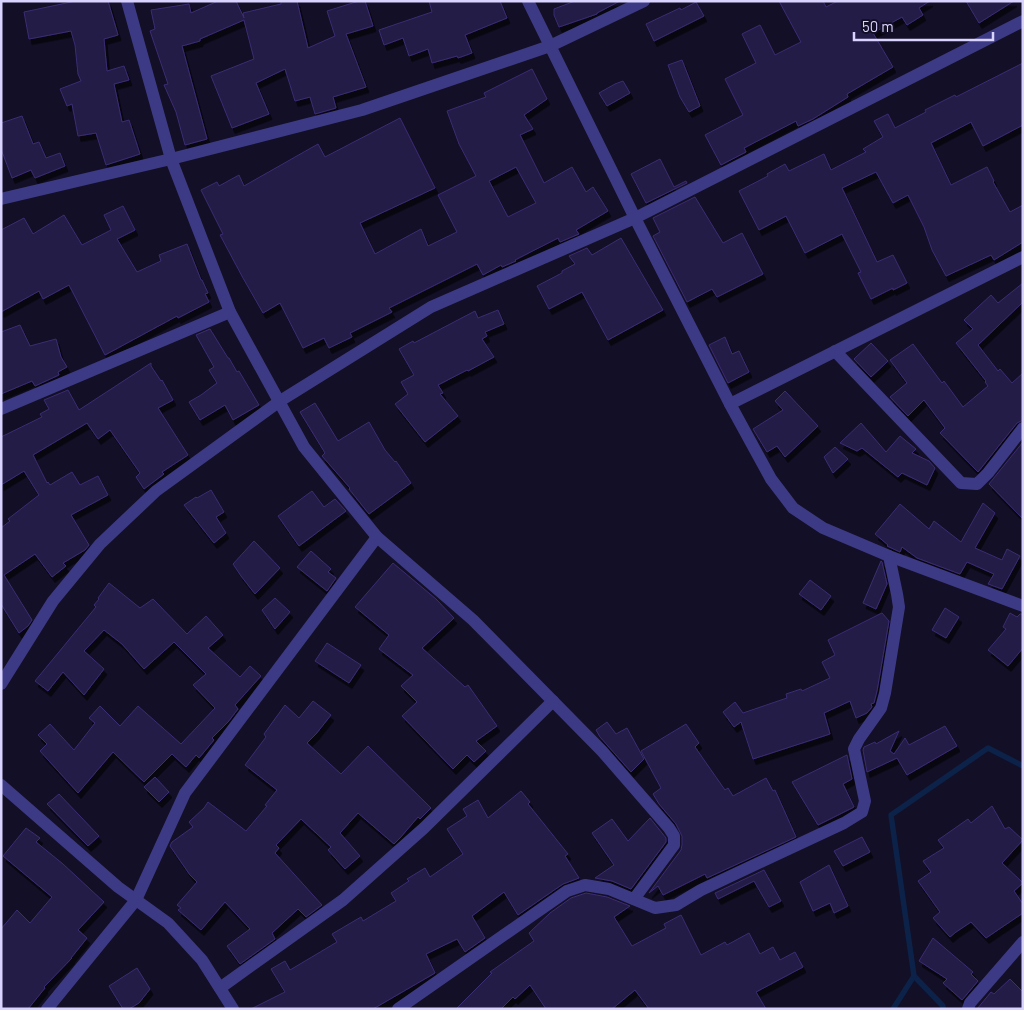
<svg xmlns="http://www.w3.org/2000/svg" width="1024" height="1010" font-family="Barlow,sans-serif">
	<defs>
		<filter id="shadow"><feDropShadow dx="3" dy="5.5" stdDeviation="0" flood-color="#0009"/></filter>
	</defs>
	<rect width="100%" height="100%" fill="#130f26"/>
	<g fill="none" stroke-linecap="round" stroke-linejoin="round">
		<g stroke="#0c2248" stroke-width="5.5">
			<polyline points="914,976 943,1006 943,1009"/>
			<polyline points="893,1009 914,976 891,815 988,748 1023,766"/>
		</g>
	</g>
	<g fill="#241b47" stroke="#3b2d73" fill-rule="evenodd" filter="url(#shadow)">
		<polygon points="76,1 108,1 118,35 104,39 107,71 124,66 129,80 114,84 122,122 129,120 140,154 106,165 96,133 78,136 72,104 67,106 60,89 81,81 78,74 75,45 71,31 29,39 24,12"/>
		<polygon points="218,1 236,1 244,18 243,13 281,4 281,1 297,1 308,48 335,36 327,11 359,1 365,1 373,26 346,34 366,87 333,97 336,108 315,114 310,97 295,101 285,69 256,83 269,114 232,128 211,76 254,59 244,20 200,39 200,41 182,46 207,139 185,145 176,112 164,85 168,84 150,31 155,29 151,10 189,4 191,13"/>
		<polygon points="429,1 500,1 507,18 465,35 472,53 458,58 457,56 432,63 428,49 409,56 403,38 384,45 379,30 432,12"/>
		<polygon points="575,1 620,1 597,13 597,14 559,27 554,15 554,9"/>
		<polygon points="779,1 823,1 826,7 838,1 930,1 919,8 923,15 907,25 902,17 873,33 893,67 847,94 848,97 813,119 798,126 796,121 744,148 746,152 721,165 705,135 743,115 725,79 756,63 742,34 760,25 775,55 801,42"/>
		<polygon points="966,1 1014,1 979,23"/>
		<polygon points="696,2 704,16 654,41 646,24 680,8 681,10"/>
		<polygon points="682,60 700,106 689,112 680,97 668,65"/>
		<polygon points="1023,63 1023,125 983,146 971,122 931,143 951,185 987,167 994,181 993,182 1010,212 1023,205 1023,242 994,260 991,255 946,276 932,250 924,227 908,195 893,203 876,172 842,188 877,262 893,255 907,283 893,290 893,288 871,299 858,273 861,272 842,234 805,253 786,216 759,230 739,191 768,176 767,174 785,164 789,171 824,154 831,170 866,152 863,149 883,137 874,121 888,114 895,128 926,112 925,110 955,95 956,97"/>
		<path d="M532 69 547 99 524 115 533 129 520 135 544 183 572 167 586 192 593 187 608 211 576 230 579 234 560 242 558 238 515 260 516 261 502 267 501 265 483 275 477 264 389 308 392 312 350 333 352 337 329 348 324 338 303 348 280 303 263 313 243 278 220 235 223 234 201 190 217 182 219 186 239 175 244 186 318 144 325 157 400 118 435 188 360 223 375 254 421 229 428 246 457 232 438 195 476 176 459 144 447 111 486 97 484 93ZM516 167 536 203 508 217 489 181Z"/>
		<polygon points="623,81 630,93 607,106 599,93 615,84"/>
		<polygon points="22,116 33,144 39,142 46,158 60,153 65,166 35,178 31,170 12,178 1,149 1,123"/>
		<polygon points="660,159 674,187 686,181 687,183 646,203 631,174"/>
		<polygon points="695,197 723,243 742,233 763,274 717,297 712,289 687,302 653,236 660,232 653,218"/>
		<polygon points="123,206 135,230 117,239 137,272 161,261 159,255 187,244 201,280 202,280 208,293 205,294 209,302 178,318 177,316 105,355 69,285 43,299 39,291 1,312 1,230 24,218 33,234 64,215 82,245 111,230 104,215"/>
		<polygon points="621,238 663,310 608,340 582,292 549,309 537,286 562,273 562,271 575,264 569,256 587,248 592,255"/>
		<polygon points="1023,283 1023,302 978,345 998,371 1000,369 1012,383 1023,373 1023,420 1017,423 978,472 940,433 945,428 924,400 908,416 890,397 907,383 890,360 913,344 942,383 944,381 963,407 988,386 985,382 986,381 956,343 973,329 964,320 991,295 998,303"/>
		<polygon points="498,310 504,324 485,332 487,336 482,339 494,357 468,371 467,370 438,385 443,393 440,394 458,416 425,442 395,404 408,394 401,382 414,375 399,349 413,341 414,343 475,311 478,318"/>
		<polygon points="20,325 30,346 56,339 61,357 67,367 58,372 59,375 35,386 32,381 1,394 1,332"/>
		<polygon points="210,329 228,358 229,358 237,372 239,371 259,405 233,420 225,405 200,420 189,402 201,395 217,383 209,370 214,367 196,335"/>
		<polygon points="725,337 732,354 739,351 749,372 728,383 709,345"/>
		<polygon points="871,343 888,361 871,377 854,359"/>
		<polygon points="151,363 151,366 161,381 162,380 173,400 158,408 188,455 162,472 164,474 144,489 136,477 140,473 110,430 98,439 87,423 33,455 47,483 48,482 50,485 72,472 80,485 98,476 108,495 71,515 89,545 85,550 63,563 66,566 52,577 35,554 4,575 32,620 28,626 19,633 1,604 1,528 10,521 8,519 39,495 24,471 1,485 1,437 42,417 40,414 49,409 44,400 68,390 79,410"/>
		<polygon points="785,391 818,426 785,457 777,446 767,452 753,429 783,410 775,401"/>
		<polygon points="315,403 338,441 369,422 385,450 395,462 396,461 411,483 369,514 349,489 350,488 322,456 325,453 300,412"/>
		<polygon points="861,423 886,452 900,436 916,449 912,453 929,461 935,468 927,485 902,473 898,477 862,448 857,451 840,443"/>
		<polygon points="1023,442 1023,519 989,484"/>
		<polygon points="835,447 848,459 833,473 824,457"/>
		<polygon points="211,490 224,512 216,517 226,533 214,543 184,505 196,497 197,498"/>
		<polygon points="312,491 324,507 335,499 346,511 299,546 278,516"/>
		<polygon points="983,503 995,513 975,548 1002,560 1007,549 1020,556 1002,589 988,584 994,574 967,562 960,574 917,558 902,547 900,552 887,546 888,545 875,534 900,504 929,529 934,521 961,542"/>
		<polygon points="254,541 280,568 255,594 241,576 233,564"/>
		<polygon points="311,551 331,569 328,572 336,578 327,591 297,567"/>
		<polygon points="881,561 882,562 887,584 876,609 863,603"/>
		<polygon points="393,563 436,599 454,618 422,648 465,687 468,685 497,726 476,741 486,751 474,762 467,755 453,769 402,716 417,702 401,686 413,675 379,649 389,635 355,607"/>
		<polygon points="810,580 831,596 821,610 799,594"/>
		<polygon points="109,583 140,608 153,599 187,634 206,616 223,635 208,648 240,677 250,666 261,676 235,705 238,709 228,722 212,738 214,740 199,758 196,755 186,767 172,754 144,782 113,752 78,793 40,751 47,744 38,735 50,724 74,750 95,723 89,718 100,706 120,726 138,706 181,744 215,708 193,685 206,674 174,642 144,669 122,644 104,630 84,651 104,669 84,695 63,672 48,691 35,681 96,607 94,605 99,599 98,598"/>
		<polygon points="275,598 290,612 275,629 262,610"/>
		<polygon points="945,608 959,617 946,638 932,630"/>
		<polygon points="882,613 889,621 877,691 874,703 871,704 872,707 867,713 856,718 850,701 824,713 830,734 753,759 741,722 734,727 723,712 735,702 743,713 787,698 786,694 801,689 802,691 830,678 822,662 835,655 828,640"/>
		<polygon points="1010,613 1017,617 1020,614 1023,614 1023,648 1008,666 988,650 1006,629 1003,627"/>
		<polygon points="327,643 361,665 349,683 315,661"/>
		<polygon points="313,701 331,715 316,734 307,743 341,774 368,746 431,808 420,819 418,817 400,838 394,844 358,813 340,833 360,856 345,869 328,850 331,847 301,819 276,845 279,848 275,853 322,905 306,917 298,909 272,933 275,939 240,964 227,946 250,929 225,902 201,930 178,910 181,908 177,905 197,882 190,875 170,846 172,842 193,827 189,822 204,808 208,802 246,831 267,806 265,805 277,790 245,765 266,737 264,734 285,705 299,718"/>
		<polygon points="607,722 616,734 627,728 644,759 631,772 600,737 596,730"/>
		<polygon points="686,724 699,743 695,747 725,790 728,788 733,796 766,778 773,791 775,790 796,837 707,878 705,874 663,895 658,886 649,893 681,850 682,845 682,836 676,824 659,804 653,794 661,788 641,751"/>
		<polygon points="945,726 957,746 907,775 897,758 867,772 863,750 864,747 875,742 876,744 899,731 890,751 894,754 905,738 909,745"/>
		<polygon points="847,755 852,779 843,784 854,807 818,825 792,782"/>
		<polygon points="155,777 169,792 159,802 144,787"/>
		<polygon points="521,791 530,802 528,804 568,854 565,856 579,878 563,884 518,915 504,892 472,916 485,938 465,952 457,939 426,954 435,973 373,1009 251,1009 285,992 271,969 285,961 290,970 337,942 332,934 361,917 363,921 396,901 391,893 409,881 407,879 425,868 430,877 463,854 447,829 467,816 463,809 478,800 488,818"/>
		<polygon points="59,794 99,836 88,846 47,804"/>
		<polygon points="992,806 1005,829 1009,827 1023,840 1002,863 1023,883 1014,891 1023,904 1023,913 986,938 971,922 956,932 950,937 933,918 940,912 918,881 931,872 923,861 944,848 938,840 968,819 971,823"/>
		<polygon points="650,818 666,838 666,842 631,889 612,881 595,878 614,865 592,833 612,819 628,841"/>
		<polygon points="26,828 40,838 36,842 63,864 104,902 78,930 87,938 71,958 72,958 44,987 45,988 28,1009 1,1009 1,929 17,910 30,923 52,897 3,856"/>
		<polygon points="862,837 870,852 843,866 834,851"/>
		<polygon points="829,865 848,906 834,913 830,903 813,911 800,882"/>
		<polygon points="764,870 781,901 769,907 754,881 718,899 715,893"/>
		<polygon points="586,893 607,897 630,906 614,917 632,946 666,928 664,924 681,915 701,955 725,942 727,945 749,933 760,954 773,947 780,960 795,952 803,967 756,992 766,1009 649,1009 635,990 612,1009 546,1009 530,985 515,999 513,997 501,1009 456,1009 492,973 490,972 534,941 529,933 550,913 571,898"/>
		<polygon points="933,938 973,972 971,974 978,981 962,1000 943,983 947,979 919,961"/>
		<polygon points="137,968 150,989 139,1003 129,1009 123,1009 109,986"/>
		<polygon points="1010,979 1023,992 1023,1009 977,1009 991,992 994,994"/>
	</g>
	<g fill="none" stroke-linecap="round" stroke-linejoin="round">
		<g stroke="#3d3a85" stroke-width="12">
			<polyline points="127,1 171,159 230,312 304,447 377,537 473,620 602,751 669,828 674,836 674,845 634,899"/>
			<polyline points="528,1 635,218 730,404 771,479 793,508 823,528 889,556 1023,606"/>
			<polyline points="1,199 171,159 362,110 550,46 644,1"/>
			<polyline points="835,351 961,483 977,484 988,473 1023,428"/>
			<polyline points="730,404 1023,257"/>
			<polyline points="1,409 230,312"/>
			<polyline points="1,684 53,601 100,544 156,491 280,401 431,307 635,218 1023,21"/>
			<polyline points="1,785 118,887 168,923 202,960 233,1009"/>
			<polyline points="220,988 343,900 424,828 553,701"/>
			<polyline points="47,1009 136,900 185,793 377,537"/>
			<polyline points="398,1009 567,891 585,885 609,889 655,908 676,905 701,890 844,823 862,812 865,801 854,749 859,739 881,708 885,693 899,607 897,594 889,556"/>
			<polyline points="968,1009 970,1003 1023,942"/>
		</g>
	</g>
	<rect width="1024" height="1010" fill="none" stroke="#d9d4ff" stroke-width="5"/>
	<path d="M854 32v8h139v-8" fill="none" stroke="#d9d4ff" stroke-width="2.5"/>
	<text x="862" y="32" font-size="15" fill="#d9d4ff" stroke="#130f26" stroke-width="4" paint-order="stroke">50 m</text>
</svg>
